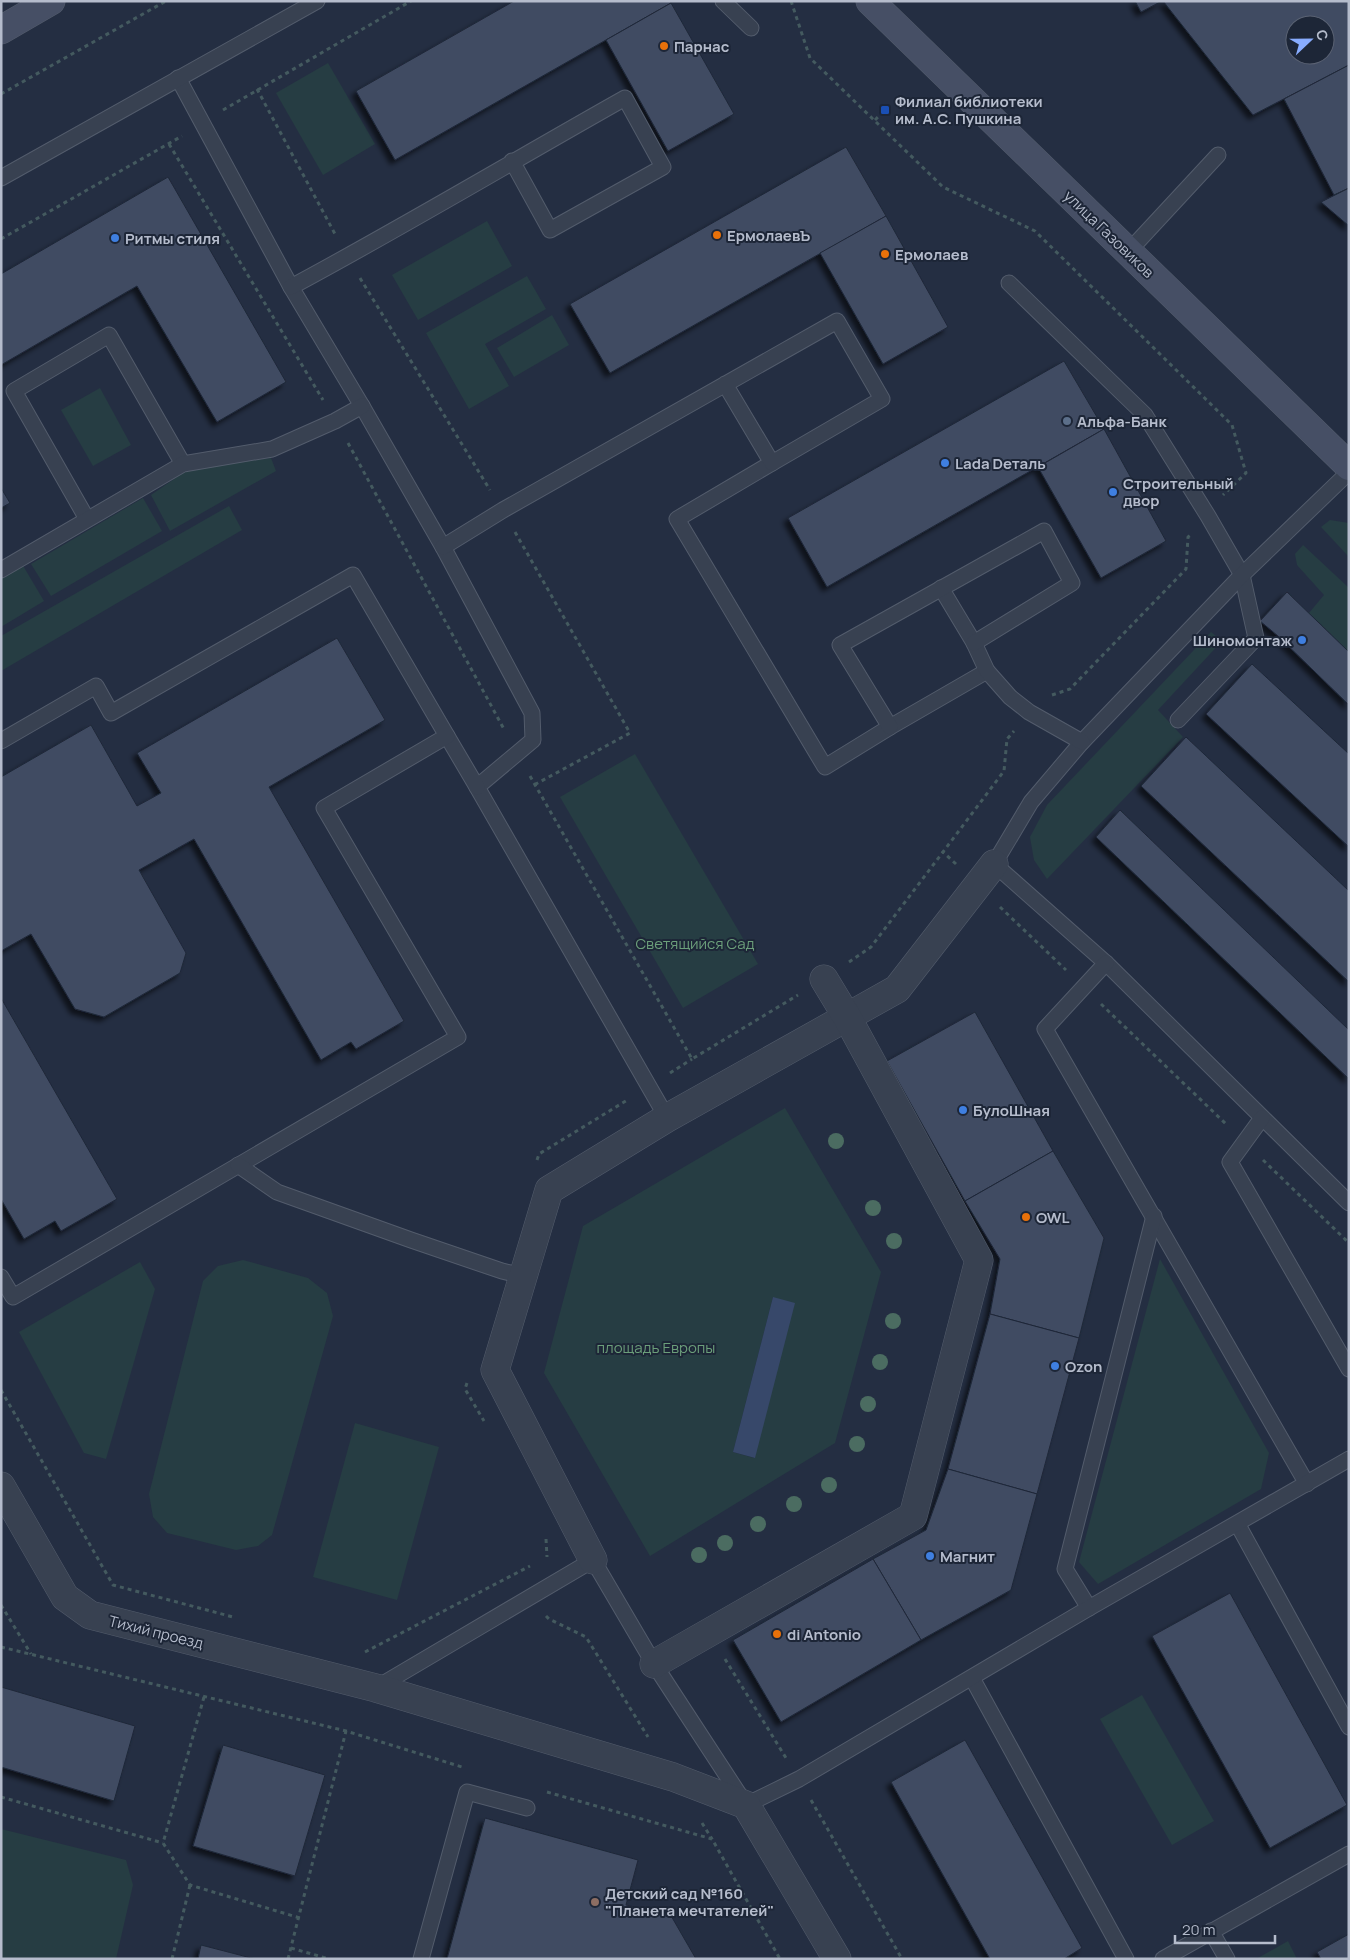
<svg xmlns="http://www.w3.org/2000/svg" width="1350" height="1960" font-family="Manrope,sans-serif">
	<defs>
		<filter id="shadow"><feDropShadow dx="-4.5" dy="4.5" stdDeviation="2.5" flood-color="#0009"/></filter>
	</defs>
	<rect width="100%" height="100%" fill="#242e42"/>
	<g fill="#263d43" fill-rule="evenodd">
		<polygon points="328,63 375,144 323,175 276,93"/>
		<polygon points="487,221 512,266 418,320 392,275"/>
		<polygon points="527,276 546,309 485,344 509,386 469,409 426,333"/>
		<polygon points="552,315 569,345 514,377 497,348"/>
		<polygon points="100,388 131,445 93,466 61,410"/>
		<polygon points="271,458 276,471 170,531 151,495 190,468"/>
		<polygon points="143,498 162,531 51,596 31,564"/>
		<polygon points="229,506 242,530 1,671 1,636"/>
		<polygon points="1330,520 1349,523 1349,557 1321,527"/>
		<polygon points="1303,545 1349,588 1349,652 1309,613 1324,595 1297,565 1295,554"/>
		<polygon points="22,564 44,601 1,627 1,577"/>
		<polygon points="1211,632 1222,641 1158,710 1183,737 1047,879 1034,860 1030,837 1047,805"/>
		<polygon points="635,754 758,964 683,1008 560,797"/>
		<path d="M785 1108 881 1272 835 1443 650 1556 544 1373 583 1226ZM773 1297 754 1458 733 1452Z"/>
		<polygon points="1160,1259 1269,1453 1261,1489 1098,1584 1079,1562"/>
		<polygon points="243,1260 308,1278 327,1293 333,1316 272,1535 258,1546 236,1550 167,1533 153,1517 149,1494 203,1281 218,1266"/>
		<polygon points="140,1262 155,1289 106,1459 84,1453 19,1332"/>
		<polygon points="355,1423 439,1447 397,1600 313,1577"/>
		<polygon points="1142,1695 1214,1821 1172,1845 1100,1719"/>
		<polygon points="1,1829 126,1860 133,1885 116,1959 1,1959"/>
		<polygon points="1288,1941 1297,1959 1256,1959"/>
	</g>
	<polygon fill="#37486a" points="773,1297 795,1303 755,1458 733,1452"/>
	<g fill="#404b62" stroke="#1f2839" fill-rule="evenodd" filter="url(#shadow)">
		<polygon points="514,1 670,1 671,3 395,160 356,91"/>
		<polygon points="1135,1 1162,1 1141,12"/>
		<path d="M1163 1H1349V65L1253 115ZM1295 25H1325V55H1295Z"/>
		<polygon points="671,3 734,114 668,151 606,40"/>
		<polygon points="1349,65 1349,188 1334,195 1284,99"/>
		<polygon points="846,147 886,216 610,373 570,304"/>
		<polygon points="168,177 286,382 217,422 137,286 1,365 1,274"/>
		<polygon points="1349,188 1349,226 1321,202"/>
		<polygon points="886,216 948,327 883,364 820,253"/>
		<polygon points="1064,361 1104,429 827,587 788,518"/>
		<polygon points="1104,429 1166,541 1101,578 1038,467"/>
		<polygon points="1,488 10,503 1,508"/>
		<polygon points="1287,592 1349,652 1349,705 1278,636 1260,621"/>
		<polygon points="337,638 385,720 269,787 404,1021 356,1049 351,1042 321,1060 194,839 139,870 186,953 180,973 104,1017 75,1009 31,934 1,951 1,777 91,725 137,806 161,793 137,753"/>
		<polygon points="1252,664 1349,754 1349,847 1206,714"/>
		<polygon points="1186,737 1349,891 1349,982 1141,786"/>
		<polygon points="1120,810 1349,1030 1349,1079 1096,837"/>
		<polygon points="1,998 117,1199 61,1231 55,1221 24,1239 1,1199"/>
		<polygon points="975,1012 1053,1151 965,1201 887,1061"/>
		<polygon points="1053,1151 1104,1238 1079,1338 990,1314 1000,1259 965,1201"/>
		<polygon points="990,1314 1079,1338 1037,1494 948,1469"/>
		<polygon points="948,1469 1037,1494 1011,1590 921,1640 873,1559 926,1530"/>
		<polygon points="873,1559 921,1640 781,1722 733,1640"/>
		<polygon points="1230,1593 1347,1805 1270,1848 1152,1636"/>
		<polygon points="1,1687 135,1726 114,1801 1,1767"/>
		<polygon points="965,1740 1082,1948 1064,1959 990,1959 891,1782"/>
		<polygon points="223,1745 325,1775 295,1876 193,1846"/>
		<polygon points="485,1818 638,1860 626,1905 670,1914 696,1959 447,1959"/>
		<polygon points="1349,1934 1349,1959 1321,1959 1317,1952"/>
		<polygon points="201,1945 255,1959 198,1959"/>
	</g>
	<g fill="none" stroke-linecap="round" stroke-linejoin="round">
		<defs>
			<g id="lane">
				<polyline points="723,1 751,28"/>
				<polyline points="178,78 291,287 362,406 443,547 532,713 533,740 477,787 667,1118"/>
				<polyline points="1,178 317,1"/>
				<polyline points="1128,252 1218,155"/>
				<polyline points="1009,283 1145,415 1208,516 1242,575 1256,638 1178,720"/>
				<path d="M291 287C403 227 513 161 625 98L663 167 550 230 512 161"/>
				<polyline points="772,463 677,519 825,767 890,727 987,671"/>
				<polyline points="1349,472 1242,575 1082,742 1031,802 994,864 1106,963 1349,1203"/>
				<polyline points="87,519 14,391 109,335 183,464"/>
				<polyline points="443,547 503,510 837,321 882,399 772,463 725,384"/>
				<polyline points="1,570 183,464 272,449 335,421 362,406"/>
				<polyline points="941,588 974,643 987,671 1010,697 1029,712 1082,742"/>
				<polyline points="890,727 840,645 1044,531 1072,583 974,643"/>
				<polyline points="447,736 477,787"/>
				<polyline points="1,741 96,686 111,713 353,575 447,736 324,808 458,1037 13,1297 1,1277"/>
				<polyline points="1106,963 1045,1029 1307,1484"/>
				<polyline points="1262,1118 1230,1162 1349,1369"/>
				<polyline points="238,1165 277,1192 411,1240 502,1271 523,1276"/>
				<polyline points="1238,1525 1349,1727"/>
				<polyline points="1089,1608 1065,1569 1154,1216"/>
				<polyline points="972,1678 1126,1959"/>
				<polyline points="376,1688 593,1560 654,1664 746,1805 799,1779 1089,1608 1349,1459"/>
				<polyline points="1211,1931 1227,1959"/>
				<polyline points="421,1959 467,1792 527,1808"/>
				<polyline points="1163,1959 1349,1854"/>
			</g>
			<g id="street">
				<polyline points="1,1486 65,1597 90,1615 376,1688 673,1777 746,1805 837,1959"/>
				<polyline points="593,1560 495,1370 549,1190 667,1118 897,989 994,864"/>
				<polyline points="654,1664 913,1516 979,1260 847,1017 824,979"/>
			</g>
			<g id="secondary">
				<polyline points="870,1 1349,466"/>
				<polyline points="1,30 51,1"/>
			</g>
		</defs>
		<use href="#lane" stroke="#535c6c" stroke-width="17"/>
		<use href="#street" stroke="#535c6c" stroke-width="29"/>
		<use href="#secondary" stroke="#535c6c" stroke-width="29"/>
		<g stroke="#445a5f" stroke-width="3" stroke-dasharray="4 4" stroke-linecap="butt">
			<polyline points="791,1 810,58 943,187 1035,231 1232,425 1246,473 1223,495"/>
			<polyline points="257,89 335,234"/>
			<polyline points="1,94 166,1"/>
			<polyline points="223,110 411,1"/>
			<polyline points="875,120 885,110"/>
			<polyline points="169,144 323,400"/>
			<polyline points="1,239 182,136"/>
			<polyline points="360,278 490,490"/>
			<polyline points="348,443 505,731"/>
			<polyline points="515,532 630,733 534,785"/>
			<polyline points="1052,695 1070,689 1186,569 1188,537 1191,535"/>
			<polyline points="530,776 692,1059 798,995"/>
			<polyline points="956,864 943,852 1004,771 1007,739 1014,731"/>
			<polyline points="1000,907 1066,970"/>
			<polyline points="849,962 871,947 943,852"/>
			<polyline points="1101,1004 1226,1124"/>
			<polyline points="670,1073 692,1059"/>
			<polyline points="537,1160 539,1154 629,1099"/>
			<polyline points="1263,1160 1349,1243"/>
			<polyline points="467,1383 465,1389 484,1421"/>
			<polyline points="1,1390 113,1585 233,1617"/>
			<polyline points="546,1539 547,1557"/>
			<polyline points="1,1605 31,1654"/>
			<polyline points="546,1616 549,1619 586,1637 648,1737"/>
			<polyline points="1,1647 346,1731 462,1767"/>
			<polyline points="365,1652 530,1566"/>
			<polyline points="725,1659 786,1758"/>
			<polyline points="204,1697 163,1843 190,1885 300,1918"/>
			<polyline points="547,1792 712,1839 780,1959"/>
			<polyline points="1,1797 163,1843"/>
			<polyline points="811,1800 902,1959"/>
			<polyline points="702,1823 712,1839"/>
			<polyline points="291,1948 329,1959"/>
			<polyline points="172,1959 190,1885"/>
			<polyline points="288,1959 346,1731"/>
		</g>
		<use href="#lane" stroke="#384151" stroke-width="15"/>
		<use href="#street" stroke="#384151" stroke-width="28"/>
		<use href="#secondary" stroke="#464f65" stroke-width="28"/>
	</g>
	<g fill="#4b6c61">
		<circle cx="836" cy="1141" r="8"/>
		<circle cx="873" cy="1208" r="8"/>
		<circle cx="894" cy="1241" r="8"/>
		<circle cx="893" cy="1321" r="8"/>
		<circle cx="880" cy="1362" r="8"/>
		<circle cx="868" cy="1404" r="8"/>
		<circle cx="857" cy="1444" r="8"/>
		<circle cx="829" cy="1485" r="8"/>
		<circle cx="794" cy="1504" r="8"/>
		<circle cx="758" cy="1524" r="8"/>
		<circle cx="725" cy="1543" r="8"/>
		<circle cx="699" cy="1555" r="8"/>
	</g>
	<g fill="#e8710a" stroke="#1d2637" stroke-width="2">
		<circle cx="664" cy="46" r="5"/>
		<circle cx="717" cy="235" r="5"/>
		<circle cx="885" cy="254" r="5"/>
		<circle cx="1026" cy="1217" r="5"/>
		<circle cx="777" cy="1634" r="5"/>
	</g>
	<rect fill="#1a4fb4" stroke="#1d2637" stroke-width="2" x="880" y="105" width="10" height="10" rx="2.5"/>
	<g fill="#3f7fe0" stroke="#1d2637" stroke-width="2">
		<circle cx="115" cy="238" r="5"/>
		<circle cx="945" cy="463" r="5"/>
		<circle cx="1113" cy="492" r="5"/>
		<circle cx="1302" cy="640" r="5"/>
		<circle cx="963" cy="1110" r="5"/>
		<circle cx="1055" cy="1366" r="5"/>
		<circle cx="930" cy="1556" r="5"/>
	</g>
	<circle fill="#5c6f8a" stroke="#1d2637" stroke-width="2" cx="1067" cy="421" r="5"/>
	<circle fill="#8d6e63" stroke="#1d2637" stroke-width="2" cx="595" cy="1902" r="5"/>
	<g text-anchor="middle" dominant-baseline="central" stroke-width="4" stroke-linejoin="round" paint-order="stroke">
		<g font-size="15" font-weight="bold" fill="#b5bccc" stroke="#1d2637" text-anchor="start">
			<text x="674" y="46">Парнас</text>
			<text x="895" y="101">Филиал библиотеки<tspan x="895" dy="17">им. А.С. Пушкина</tspan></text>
			<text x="727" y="235">ЕрмолаевЪ</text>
			<text x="125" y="238">Ритмы стиля</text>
			<text x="895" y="254">Ермолаев</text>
			<text x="1077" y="421">Альфа-Банк</text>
			<text x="955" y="463">Lada Dеталь</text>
			<text x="1123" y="483">Строительный<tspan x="1123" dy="17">двор</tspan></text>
			<text x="1292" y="640" text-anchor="end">Шиномонтаж</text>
			<text x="973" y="1110">БулоШная</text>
			<text x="1036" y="1217">OWL</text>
			<text x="1065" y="1366">Ozon</text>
			<text x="940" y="1556">Магнит</text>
			<text x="787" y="1634">di Antonio</text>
			<text x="605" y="1893">Детский сад №160<tspan x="605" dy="17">"Планета мечтателей"</tspan></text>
		</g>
		<g font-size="15" fill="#b5bccc" stroke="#1d2637">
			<text transform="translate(1109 234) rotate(44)">улица Газовиков</text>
			<text transform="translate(156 1632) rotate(14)">Тихий проезд</text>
		</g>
		<g font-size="15" fill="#6b9e7a" stroke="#1d2637">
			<text x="695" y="943">Светящийся Сад</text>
			<text x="656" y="1347">площадь Европы</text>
		</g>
	</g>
	<rect width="1350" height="1960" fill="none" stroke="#b5bccc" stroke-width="5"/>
	<g transform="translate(1310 40) rotate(68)"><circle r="24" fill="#1d2637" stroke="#5a6273"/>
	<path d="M0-4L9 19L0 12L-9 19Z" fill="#88acfe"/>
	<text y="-8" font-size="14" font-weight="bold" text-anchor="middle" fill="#b5bccc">С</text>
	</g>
	<path d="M1175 1935v8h100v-8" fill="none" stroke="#b5bccc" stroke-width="2.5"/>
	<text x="1182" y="1935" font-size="15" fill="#b5bccc" stroke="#1d2637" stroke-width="4" paint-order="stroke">20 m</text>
</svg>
